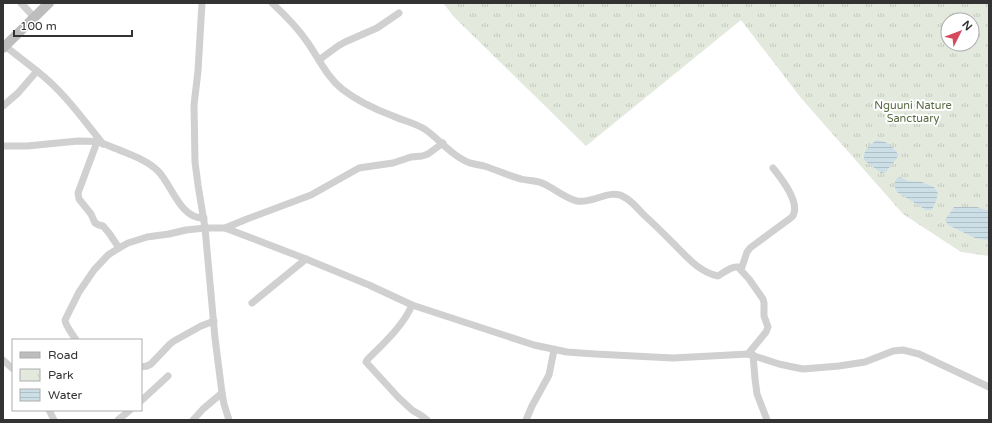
<svg xmlns="http://www.w3.org/2000/svg" width="992" height="423" font-family="'Varela Round',sans-serif">
	<defs>
		<pattern id="park-tufts" width="24" height="20" patternUnits="userSpaceOnUse"><rect width="24" height="20" fill="#e3e9dd"/><path d="M3 7l-1-3M5 7V3M7 7l1-3M15 17l-1-3M17 17v-4M19 17l1-3" fill="none" stroke="#c3c8be"/></pattern>
		<pattern id="water-rules" width="6" height="5" patternUnits="userSpaceOnUse"><rect width="6" height="5" fill="#ccdfe7"/><path d="M0 2.5h6" fill="none" stroke="#b0c0c7"/></pattern>
	</defs>
	<rect width="100%" height="100%" fill="#fff"/>
	<path fill="url(#park-tufts)" fill-rule="evenodd" d="M443 3H989V256L961 252 903 214 801 98 741 20 586 146 455 18ZM948 20H972V44H948Z"/>
	<g fill="url(#water-rules)">
		<path d="M876 140C889 142 891 145 899 155L886 172 881 173 864 160C863 149 869 147 876 140Z"/>
		<polygon points="900,177 908,181 922,182 934,187 938,193 936,201 932,210 926,210 897,192 894,185 896,179"/>
		<polygon points="954,207 977,207 989,211 989,239 987,240 975,238 948,225 945,220"/>
	</g>
	<g fill="none" stroke-linecap="round" stroke-linejoin="round">
		<g stroke="#d0d0d0" stroke-width="7">
			<polyline points="21,3 34,17"/>
			<polyline points="202,3 198,71 194,105 195,162 198,185 205,228 215,338 222,393 224,404 229,420"/>
			<path d="M272 3C285 15 298 28 308 43 319 59 327 77 342 89 356 100 377 110 393 116 404 121 416 123 426 130 440 140 453 157 470 163 474 164 479 165 484 166 497 170 509 176 521 179 528 181 536 180 542 183 554 188 565 198 577 201 593 204 610 188 624 197 632 201 638 209 644 215 654 224 663 233 673 243 686 256 699 272 718 276 725 272 731 266 738 267L749 279 763 299 764 303V316L768 327 766 332 748 354"/>
			<polyline points="5,46 37,71"/>
			<polyline points="319,60 338,46 345,42 377,28 399,13"/>
			<path d="M3 106 18 93 37 71C63 91 82 118 103 144"/>
			<polyline points="97,142 78,193 79,199 91,214 95,223 99,225 103,226 109,233 119,248"/>
			<path d="M3 146H27L78 141C84 141 91 141 97 142 104 143 111 147 117 149 131 155 147 160 158 171 172 185 180 219 204 218"/>
			<polyline points="225,228 247,219 311,195 359,168 372,166 393,163 411,157 422,156 428,154 443,143"/>
			<path d="M741 270 747 252 750 248 792 217C802 204 781 178 773 168"/>
			<polyline points="252,303 306,259"/>
			<path d="M412 305C404 325 382 345 367 360L366 362 398 397 412 410 422 416 427 420"/>
			<path d="M76 340C73 335 65 325 65 320L79 292 94 270 108 255 119 248 128 243 147 237 169 234 186 230 205 228H225L306 259 369 285 412 305 534 345 567 352 595 354 673 358 748 354 779 364 793 367 803 369 839 366 865 362 893 351 903 350 919 354 989 387"/>
			<polyline points="753,355 755,379 757,394 767,420"/>
			<polyline points="3,360 13,369"/>
			<polyline points="141,367 147,366 151,364 170,344 174,341 201,326 214,321"/>
			<polyline points="141,401 168,376"/>
			<polyline points="49,410 54,420"/>
			<polyline points="118,420 130,410"/>
			<polyline points="193,420 203,409 222,393"/>
			<polyline points="526,420 532,406 549,375 554,350"/>
		</g>
		<polyline stroke="#bdbdbd" stroke-width="10" points="3,48 49,3"/>
	</g>
	<g text-anchor="middle" dominant-baseline="central" stroke-width="4" stroke-linejoin="round" paint-order="stroke">
		<g font-size="11" fill="#596b43" stroke="#fff">
			<text x="913" y="105">Nguuni Nature<tspan x="913" dy="13">Sanctuary</tspan></text>
		</g>
	</g>
	<rect width="992" height="423" fill="none" stroke="#333333" stroke-width="8"/>
	<rect x="12" y="339" width="130" height="72" fill="#ffffff" stroke="#adadad"/>
	<rect x="20" y="352" width="20" height="6" fill="#bdbdbd" stroke="#adadad"/>
	<text x="48" y="359" font-size="12" fill="#333333">Road</text>
	<rect x="20" y="369" width="20" height="12" fill="url(#park-tufts)" stroke="#adadad"/>
	<text x="48" y="379" font-size="12" fill="#333333">Park</text>
	<rect x="20" y="389" width="20" height="12" fill="url(#water-rules)" stroke="#adadad"/>
	<text x="48" y="399" font-size="12" fill="#333333">Water</text>
	<g transform="translate(960 32) rotate(48)"><circle r="19" fill="#ffffff" stroke="#adadad"/>
	<path d="M0-3L7 15L0 10L-7 15Z" fill="#d6495d"/>
	<text y="-6" font-size="11" font-weight="bold" text-anchor="middle" fill="#333333">N</text>
	</g>
	<path d="M14 30v6h118v-6" fill="none" stroke="#333333" stroke-width="2"/>
	<text x="20" y="30" font-size="12" fill="#333333" stroke="#ffffff" stroke-width="3" paint-order="stroke">100 m</text>
</svg>
